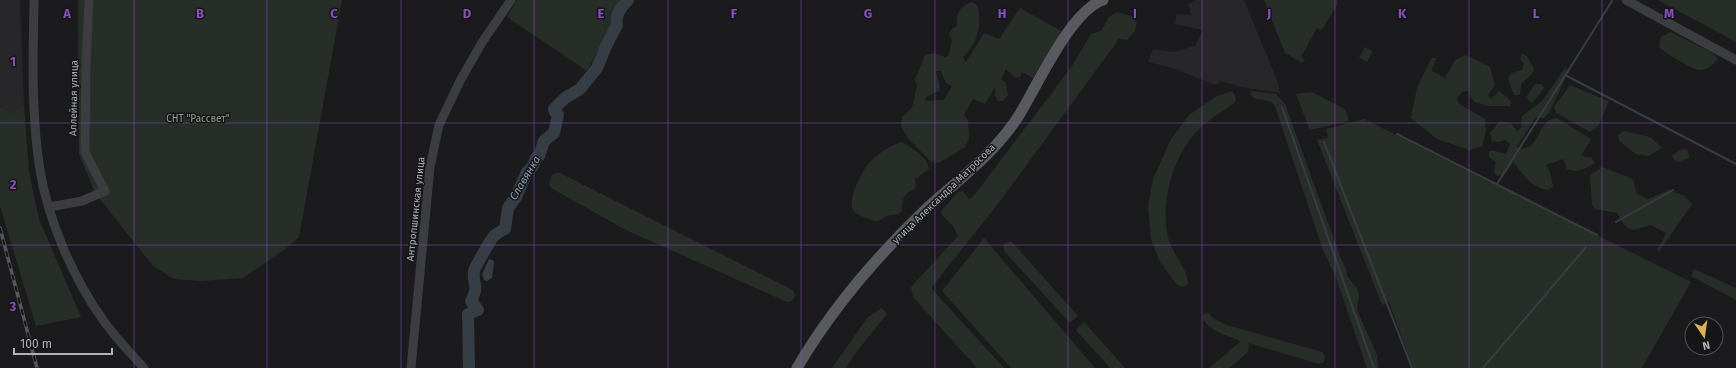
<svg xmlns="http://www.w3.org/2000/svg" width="1736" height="368" font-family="'Fira Sans',sans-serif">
	<rect width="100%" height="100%" fill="#1b1b1d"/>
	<g fill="#27272a">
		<polygon points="0,0 20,0 24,104 12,113 0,107"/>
		<polygon points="1196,0 1244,0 1278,83 1280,93 1245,88 1221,81 1216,85 1169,67 1148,62 1153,49 1174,52 1195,46 1203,30 1175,24 1177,14 1191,15 1188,4"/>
	</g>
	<g fill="#272e28" fill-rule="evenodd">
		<polygon points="78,0 342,0 299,237 283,251 243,278 202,281 174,279 153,266 95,193 79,154"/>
		<polygon points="517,0 625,0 587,71 507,17"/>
		<polygon points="1264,0 1337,0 1338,3 1322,30 1317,28 1301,57 1305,60 1302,63 1285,53"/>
		<polygon points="1658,0 1736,0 1736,42"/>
		<path d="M971 2 977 5C983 23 977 45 963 57L966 62 984 33 999 39 1020 8 1061 31 1033 78 1022 72 1020 77 1015 78 1006 69 1001 79 1006 83 1008 95 1003 101H998L995 95V87L985 104 973 99 964 114 968 121 969 138 965 147 939 163 931 162 907 137 901 126 902 117 911 109 913 104 917 85 915 80 925 55 933 53 945 57 949 55 952 40 949 34 952 29 957 26C956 12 959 8 971 2ZM936 71H941L946 83 952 86 944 100 926 101V97L939 91 940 86Z"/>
		<polygon points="1116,12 1131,16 1137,22 1135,31 1127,40 1119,39 1001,200 931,288 1004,368 977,368 913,297 911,287 958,236 953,226 942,215 941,211 958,192 963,191 969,199 976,193 1072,66 1091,34 1101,31 1109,17"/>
		<path d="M1670 32 1711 52 1718 59C1713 65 1708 70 1700 70 1691 70 1666 53 1659 47L1661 37Z"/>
		<polygon points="1365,47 1373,51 1367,62 1359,58"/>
		<polygon points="1522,54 1527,56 1534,69 1532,74 1521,84 1520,95 1514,95 1508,79 1511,73 1522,70 1524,64 1520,59"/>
		<polygon points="1466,55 1490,67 1495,85 1488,95 1491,99 1499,91 1511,101 1510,106 1488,106 1474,102 1468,91 1462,92 1457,98 1458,103 1485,119 1486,132 1482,146 1469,150 1437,139 1411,118 1417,87 1432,58 1437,58 1431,70 1445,78 1455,60"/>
		<path d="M1565 68 1569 71 1549 113 1544 118H1535L1517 147 1523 149C1527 147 1532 146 1534 142 1541 133 1543 119 1557 118L1591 139 1582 154 1585 157H1591L1595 163C1585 169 1578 173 1567 169L1563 159 1546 165 1550 172 1553 186 1548 190C1530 187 1524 175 1513 162L1505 174 1496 176 1494 172 1496 162 1489 157V151H1495L1506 154 1510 144 1505 140 1499 142 1492 141 1490 133 1500 121 1511 123 1517 131 1521 128 1522 116 1542 101Z"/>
		<polygon points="1535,84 1542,84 1544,88 1533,102 1529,101 1527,96"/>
		<polygon points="1570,85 1609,101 1598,126 1590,132 1556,113 1554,107"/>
		<path d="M1232 91 1235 95 1236 102C1224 110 1209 119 1199 129 1173 155 1160 201 1168 237 1172 254 1187 267 1188 284L1183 287 1177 285 1160 262 1151 239 1148 206 1153 179 1171 139 1189 115 1217 96Z"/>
		<path d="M1251 91 1276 94 1285 104 1340 256 1346 269 1347 276 1357 289 1359 297 1357 310 1377 355 1378 368H1367L1336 278 1323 250 1275 106C1268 96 1257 104 1250 94Z"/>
		<polygon points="1312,92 1345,109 1349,121 1310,130 1296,94"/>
		<polygon points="24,104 29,172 39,219 81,317 36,326 0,206 0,107 12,113"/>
		<polygon points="1364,119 1691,282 1642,368 1413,368 1389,302 1382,305 1317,140 1328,138 1326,129"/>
		<polygon points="1624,131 1650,137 1662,148 1649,156 1636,154 1619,141 1618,135"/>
		<path d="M901 142C912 149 927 155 929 169L915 179 916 186 914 189C903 194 902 200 902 211 895 217 892 213 885 217 876 223 876 222 866 218 861 216 855 214 853 210 847 198 863 168 872 160 880 152 891 146 901 142Z"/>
		<polygon points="1687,149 1690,157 1680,162 1674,160 1672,155 1680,150"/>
		<path d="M1602 167 1633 179 1637 194 1648 199 1669 190 1685 196 1692 204 1659 252 1657 249 1662 242 1666 233 1651 225C1629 231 1629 234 1617 213L1595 209 1592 204 1590 175Z"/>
		<polygon points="558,172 793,290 795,296 792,301 787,302 624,229 551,188 549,185 552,175"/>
		<polygon points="984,238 1095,368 1011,368 942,291"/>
		<polygon points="1011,241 1078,316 1070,323 1005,252 1003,246 1006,243"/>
		<polygon points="1694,269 1736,288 1736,300 1691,276"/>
		<polygon points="882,308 887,314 854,355 846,368 832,368 868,317"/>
		<path d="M1208 313 1214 319 1227 325 1322 352 1325 357 1324 362 1319 364 1249 343 1248 352 1230 368H1209L1241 341C1226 335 1211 332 1202 318L1203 314Z"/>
		<polygon points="1084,322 1125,368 1110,368 1076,330"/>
	</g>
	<polygon fill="#363d45" points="489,259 494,261 492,278 487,281 484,280 482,274"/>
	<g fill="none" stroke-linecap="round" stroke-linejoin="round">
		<g stroke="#363d45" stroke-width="2">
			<polyline points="1565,75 1736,164"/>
			<polyline points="1282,107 1374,368"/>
			<polyline points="1397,134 1597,235"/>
			<polyline points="1324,142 1412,368"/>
			<polyline points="1497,184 1612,1"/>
			<polyline points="1616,222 1673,190"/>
			<polyline points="1483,368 1586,247"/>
		</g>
		<path stroke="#363d45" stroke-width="12" d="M469 368 468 314 478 310 471 301C480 284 472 285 474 271 475 267 491 239 494 236 497 233 501 231 505 229L508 208 516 197 527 172 533 166 536 158 539 156 544 141 554 133 558 115 555 112 554 109 565 98 580 89 597 68 607 44 617 25C615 14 621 8 628 0"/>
		<g stroke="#3c3d41" stroke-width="9">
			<path d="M34 0C33 56 31 114 40 170 48 220 73 278 103 320 115 337 130 353 144 368"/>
			<polyline points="1626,0 1736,60"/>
			<polyline points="49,207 82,201 105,191 85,152 86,61 89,0"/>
			<polyline points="411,368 430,167 439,125 461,79 483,41 511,0"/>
		</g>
		<path stroke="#595a60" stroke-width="11" d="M797 368C832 308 876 257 926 209 958 180 994 154 1018 117 1037 87 1070 11 1103 0"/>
		<defs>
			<polyline id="rail" points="0,228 37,368"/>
		</defs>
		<use href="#rail" stroke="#56575c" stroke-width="3.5"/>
		<use href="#rail" stroke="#161618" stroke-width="2" stroke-dasharray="6" stroke-linecap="butt"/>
	</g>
	<path fill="none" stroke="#884ebe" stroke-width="1" stroke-opacity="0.55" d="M134 0V368M267 0V368M401 0V368M534 0V368M668 0V368M801 0V368M935 0V368M1068 0V368M1202 0V368M1335 0V368M1469 0V368M1602 0V368M0 123H1736M0 245H1736"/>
	<g text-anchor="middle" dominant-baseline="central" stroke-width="3" stroke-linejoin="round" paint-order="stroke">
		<g font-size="10" fill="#afb2bb" stroke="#161618">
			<text transform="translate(74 98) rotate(-89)">Аллейная улица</text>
			<text transform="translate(944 194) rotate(-44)">улица Александра Матросова</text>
			<text transform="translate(416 209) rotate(-84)">Антропшинская улица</text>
		</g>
		<g font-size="10" fill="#89a38b" stroke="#161618">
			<text x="198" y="119">СНТ "Рассвет"</text>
		</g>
		<g font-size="11" font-style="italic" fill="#8b9eb1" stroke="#161618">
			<text transform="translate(525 178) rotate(-59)">Славянка</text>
		</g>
	</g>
	<g font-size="13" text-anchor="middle" font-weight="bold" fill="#884ebe" stroke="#161618" stroke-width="3" stroke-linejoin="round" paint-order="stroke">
		<text x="67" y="18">A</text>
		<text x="200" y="18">B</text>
		<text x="334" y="18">C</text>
		<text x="467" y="18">D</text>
		<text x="601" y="18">E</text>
		<text x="734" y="18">F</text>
		<text x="868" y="18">G</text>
		<text x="1002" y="18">H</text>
		<text x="1135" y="18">I</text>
		<text x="1269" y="18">J</text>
		<text x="1402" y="18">K</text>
		<text x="1536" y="18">L</text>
		<text x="1669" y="18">M</text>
		<text x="13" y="66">1</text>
		<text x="13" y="189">2</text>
		<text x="13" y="311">3</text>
	</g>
	<g transform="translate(1704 336) rotate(167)"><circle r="19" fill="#161618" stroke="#535459"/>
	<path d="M0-3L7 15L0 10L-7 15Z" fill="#deb152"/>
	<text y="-6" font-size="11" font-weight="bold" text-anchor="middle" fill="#afb2bb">N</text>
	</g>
	<path d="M14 348v6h98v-6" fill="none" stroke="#afb2bb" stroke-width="2"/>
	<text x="20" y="348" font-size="12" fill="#afb2bb" stroke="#161618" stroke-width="3" paint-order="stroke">100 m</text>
</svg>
